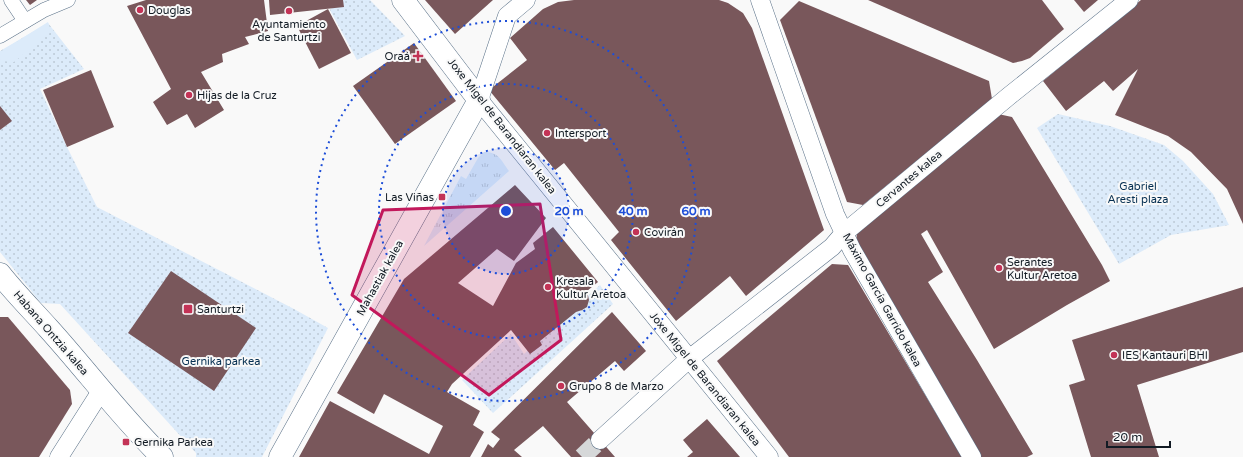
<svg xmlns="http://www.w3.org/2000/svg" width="1243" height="457" font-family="'Varela Round',sans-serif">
	<defs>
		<pattern id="grass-tufts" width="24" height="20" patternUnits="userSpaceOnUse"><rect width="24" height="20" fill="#dcebfa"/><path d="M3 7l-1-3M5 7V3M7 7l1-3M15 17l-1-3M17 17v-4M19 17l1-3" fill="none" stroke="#bcc9d6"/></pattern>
		<pattern id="park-dots" width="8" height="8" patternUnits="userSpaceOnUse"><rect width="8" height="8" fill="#dcebfa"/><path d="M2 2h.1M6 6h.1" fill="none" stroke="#bcc9d6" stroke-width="1.8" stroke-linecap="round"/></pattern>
	</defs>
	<rect width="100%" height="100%" fill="#f9f9f9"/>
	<path fill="url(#grass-tufts)" d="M484 152C499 152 501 160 509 171L424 246 461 176 466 179 478 158Z"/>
	<g fill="url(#park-dots)">
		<polygon points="339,0 370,0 405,36 357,60 330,10"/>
		<polygon points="48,23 84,69 40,89 67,147 97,207 294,309 328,328 262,457 196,457 196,453 60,304 41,303 0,252 0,130 9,123 0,110 0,51"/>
		<polygon points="1058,114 1110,126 1164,145 1183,161 1213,194 1229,225 1171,235 1119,264 1037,128"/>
		<polygon points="600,285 613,304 493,413 462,380 511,334 524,354"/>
	</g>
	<polygon fill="#dcebfa" points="48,22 51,32 14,62 1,61 0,52"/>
	<g fill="#79575b">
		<polygon points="26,0 37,0 30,5"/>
		<polygon points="146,0 264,0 268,31 245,37 249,44 222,54 223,62 201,72 224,110 195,128 187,114 167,125 153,102 171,89 127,6"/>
		<polygon points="269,0 343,0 344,7 270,15"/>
		<polygon points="425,0 493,0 455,34"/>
		<polygon points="574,0 719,0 728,3 743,13 752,28 824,230 746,296 730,276 676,321 611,240 619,232 564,163 555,170 489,90 527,60 510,38 543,9 558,2"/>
		<polygon points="868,0 1042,0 1064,29 1030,58 1022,61 1013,63"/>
		<polygon points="1074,0 1098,0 1084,12"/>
		<polygon points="1141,0 1243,0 1243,224 1227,189 1191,152 1168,136 1115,115 1138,69 1113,91 1104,81 1066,111 1043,81"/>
		<polygon points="799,1 989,81 992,99 863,205 847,202 780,20"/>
		<polygon points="328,9 351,53 319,69 297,26"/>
		<polygon points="414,43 456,101 395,144 353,86"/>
		<polygon points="91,70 114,127 67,147 43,90"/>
		<polygon points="0,106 12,121 0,130"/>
		<polygon points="998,114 1012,117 1102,265 1110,281 1067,305 994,349 927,230 921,234 943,272 928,282 977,360 1033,454 1027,457 980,457 856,246 857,230"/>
		<polygon points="515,185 546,218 514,261 497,249 458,283 493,306 516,263 535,249 533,243 553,227 598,282 587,291 589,300 587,307 582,310 576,312 540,341 542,345 530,354 511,330 452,384 447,392 480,411 473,425 484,432 470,457 299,457 330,401 429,454 443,426 384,394 374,414 337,393 404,279"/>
		<polygon points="832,264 848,265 962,457 789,457 717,361"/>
		<polygon points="171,271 256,328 214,391 128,333"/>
		<polygon points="1243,287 1243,352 1137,385 1159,457 1091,457 1069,385 1085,380 1072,340"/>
		<polygon points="612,312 646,351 624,371 615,361 567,402 615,457 571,457 543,426 514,450 522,457 481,457 488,444 493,448 500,439 491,432"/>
		<polygon points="0,317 8,317 70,390 72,404 39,457 0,457"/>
		<polygon points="707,419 740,457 687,457 693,452 683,440"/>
	</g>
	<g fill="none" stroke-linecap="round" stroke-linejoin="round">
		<polyline stroke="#d6d8d9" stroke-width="18" stroke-dasharray="18 9" stroke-linecap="butt" points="582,457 600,440"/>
		<defs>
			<g id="pedestrian">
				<polyline points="11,0 25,21"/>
				<polyline points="0,36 44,10 68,0"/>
			</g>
			<g id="minor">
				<polyline points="526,0 507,16 479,100 769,457"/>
				<polyline points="760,0 835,214 852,250 972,457"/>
				<polyline points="600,440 689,359 832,247 844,233 1009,96 1129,0"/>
				<polyline points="59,457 101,391"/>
			</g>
			<g id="tertiary">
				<path d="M0 274C15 293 33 311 49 329 87 371 121 417 162 457"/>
				<polyline points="280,457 479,100 403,0"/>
			</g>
		</defs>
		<use href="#pedestrian" stroke="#5b7289" stroke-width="15"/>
		<use href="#minor" stroke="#5b7289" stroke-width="19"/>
		<use href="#tertiary" stroke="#5b7289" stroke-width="23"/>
		<use href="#pedestrian" stroke="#fff" stroke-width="14"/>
		<use href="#minor" stroke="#fff" stroke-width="18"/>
		<use href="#tertiary" stroke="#fff" stroke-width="22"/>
	</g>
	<path fill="#c2185b" fill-opacity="0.2" stroke="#c2185b" stroke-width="3" stroke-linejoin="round" d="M540 204 561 340 489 395 352 295 383 210Z"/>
	<circle cx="506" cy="211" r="63" fill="#1d4ed8" fill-opacity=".12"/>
	<g fill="none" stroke="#1d4ed8" stroke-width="2" stroke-dasharray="2 4">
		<circle cx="506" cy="211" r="63"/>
		<circle cx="506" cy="211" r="127"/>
		<circle cx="506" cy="211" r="190"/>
	</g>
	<g fill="#c33356" stroke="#f9f9f9" stroke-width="1.5">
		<circle cx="140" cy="10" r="4"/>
		<circle cx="289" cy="11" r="4"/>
		<path d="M416 50h4v4h4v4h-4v4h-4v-4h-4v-4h4z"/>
		<circle cx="189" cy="95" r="4"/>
		<circle cx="547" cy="133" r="4"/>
		<rect x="438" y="193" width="8" height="8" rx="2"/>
		<circle cx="636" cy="232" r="4"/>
		<circle cx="999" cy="268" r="4"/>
		<circle cx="548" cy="287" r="4"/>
		<rect x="183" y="304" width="10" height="10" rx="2"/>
		<circle cx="1114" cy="355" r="4"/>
		<circle cx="561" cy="386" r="4"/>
		<rect x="122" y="438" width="8" height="8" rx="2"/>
	</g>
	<g text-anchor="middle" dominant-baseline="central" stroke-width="4" stroke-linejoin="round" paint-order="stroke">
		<g font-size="11" fill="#121b24" stroke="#f9f9f9" text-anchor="start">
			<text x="148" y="10">Douglas</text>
			<text x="289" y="24" text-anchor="middle">Ayuntamiento<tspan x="289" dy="13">de Santurtzi</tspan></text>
			<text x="410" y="56" text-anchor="end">Oraá</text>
			<text x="197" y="95">Hijas de la Cruz</text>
			<text x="555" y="133">Intersport</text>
			<text x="434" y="197" text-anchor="end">Las Viñas</text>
			<text x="644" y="232">Covirán</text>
			<text x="1007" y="262">Serantes<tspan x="1007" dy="13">Kultur Aretoa</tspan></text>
			<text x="556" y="281">Kresala<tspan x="556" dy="13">Kultur Aretoa</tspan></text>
			<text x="197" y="309">Santurtzi</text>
			<text x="1122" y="355">IES Kantauri BHI</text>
			<text x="569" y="386">Grupo 8 de Marzo</text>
			<text x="134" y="442">Gernika Parkea</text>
		</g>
		<g font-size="11" fill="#121b24" stroke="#f9f9f9">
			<text transform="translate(502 126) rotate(52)">Joxe Migel de Barandiaran kalea</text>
			<text transform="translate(909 179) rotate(-40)">Cervantes kalea</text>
			<text transform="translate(380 278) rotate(-61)">Mahastiak kalea</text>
			<text transform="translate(882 300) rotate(61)">Máximo García Garrido kalea</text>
			<text transform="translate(51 333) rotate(49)">Habana Ontzia kalea</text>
			<text transform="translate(705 379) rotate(51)">Joxe Migel de Barandiaran kalea</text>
		</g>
		<g font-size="11" fill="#052f51" stroke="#f9f9f9">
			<text x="1138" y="186">Gabriel<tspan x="1138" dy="13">Aresti plaza</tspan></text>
			<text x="221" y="361">Gernika parkea</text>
		</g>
	</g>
	<circle cx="506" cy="211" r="6" fill="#1d4ed8" stroke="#f9f9f9" stroke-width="2"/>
	<g font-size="12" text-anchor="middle" font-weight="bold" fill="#1d4ed8" stroke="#f9f9f9" stroke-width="4" stroke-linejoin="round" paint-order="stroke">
		<text x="569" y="215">20 m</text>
		<text x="633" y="215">40 m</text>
		<text x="696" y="215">60 m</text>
	</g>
	<path d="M1107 441v6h63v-6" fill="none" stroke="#121b24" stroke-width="2"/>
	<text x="1113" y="441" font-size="12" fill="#121b24" stroke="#f9f9f9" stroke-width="3" paint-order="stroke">20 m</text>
</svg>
